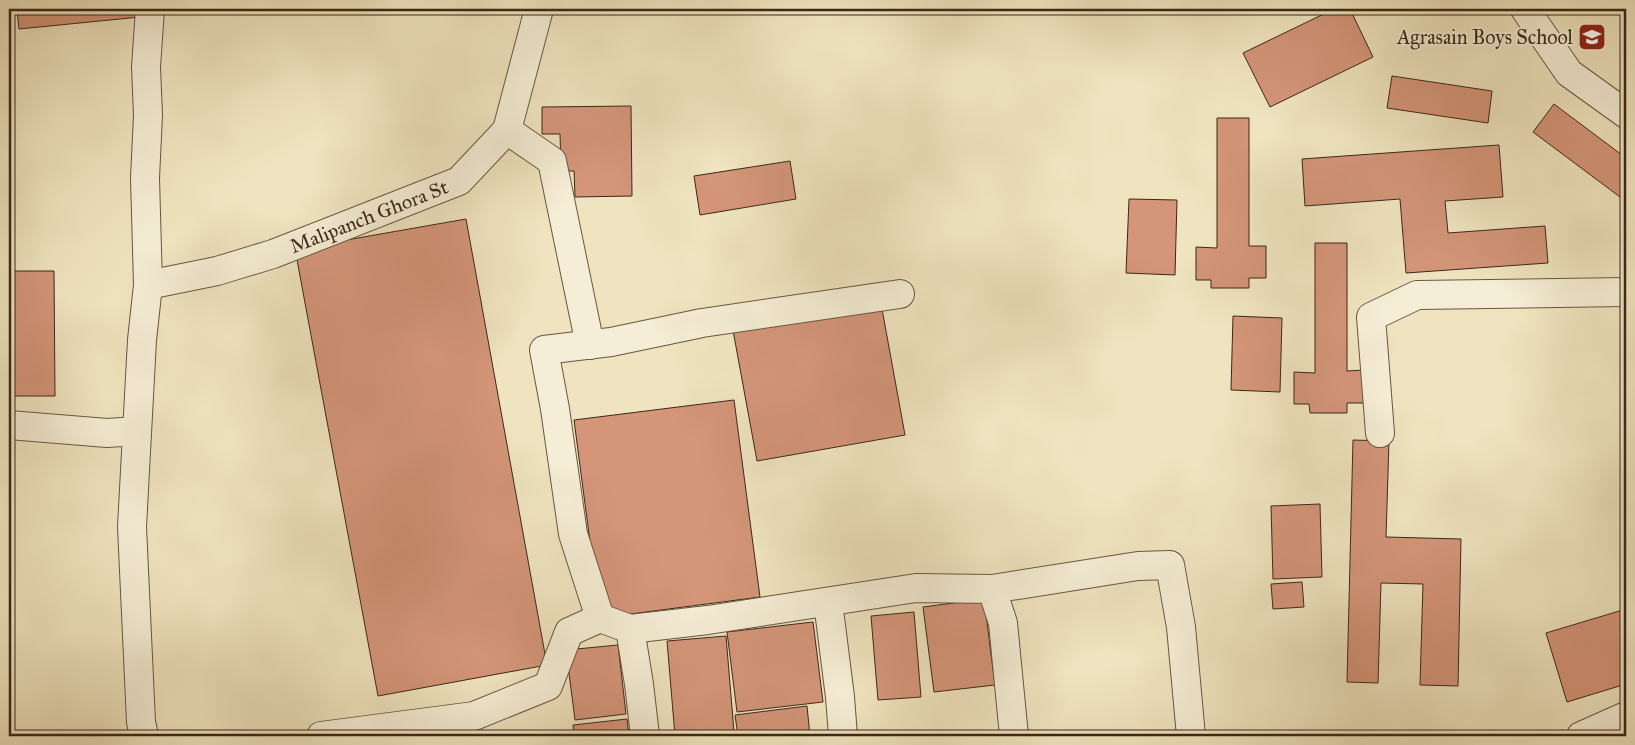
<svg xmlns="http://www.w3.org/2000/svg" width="1635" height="745" font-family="'IM FELL Great Primer',serif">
	<rect width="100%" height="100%" fill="#efe4bf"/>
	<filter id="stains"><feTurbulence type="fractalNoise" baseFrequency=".004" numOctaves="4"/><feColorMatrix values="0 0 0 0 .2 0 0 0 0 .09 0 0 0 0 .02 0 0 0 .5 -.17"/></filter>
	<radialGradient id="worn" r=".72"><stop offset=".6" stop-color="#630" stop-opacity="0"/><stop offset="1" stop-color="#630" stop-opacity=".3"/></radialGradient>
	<g fill="#d49579" stroke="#3b2719">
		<polygon points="17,9 139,9 140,17 19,29"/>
		<polygon points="1334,9 1350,9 1373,57 1270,107 1243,53"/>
		<polygon points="1392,76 1492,91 1488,123 1387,108"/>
		<polygon points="1554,104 1626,158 1626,189 1620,197 1533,132"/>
		<polygon points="631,106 632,196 575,197 574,171 561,171 560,134 542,134 542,107"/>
		<polygon points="1217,118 1249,118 1249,246 1266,246 1266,278 1249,278 1249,288 1211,288 1211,280 1196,280 1196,247 1217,248"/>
		<polygon points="1499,145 1503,197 1445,201 1448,233 1545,226 1548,263 1406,273 1400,199 1305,206 1302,159"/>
		<polygon points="790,161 796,199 700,215 694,176"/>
		<polygon points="1129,199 1177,200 1175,275 1126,273"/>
		<polygon points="466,219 547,665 378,696 295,249"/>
		<polygon points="1315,243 1347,243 1347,371 1364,370 1364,403 1347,403 1347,413 1310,413 1309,404 1294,404 1294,372 1315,373"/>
		<polygon points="9,271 54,271 55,396 9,396"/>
		<polygon points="880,298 905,435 757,461 732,325"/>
		<polygon points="1233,316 1282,318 1280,392 1231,390"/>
		<polygon points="734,400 760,597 600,618 574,420"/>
		<polygon points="1353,440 1389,441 1386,537 1461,539 1458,686 1420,685 1423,584 1381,583 1378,683 1347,682"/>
		<polygon points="1320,504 1322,577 1273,579 1271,506"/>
		<polygon points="1302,582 1304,607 1273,609 1271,584"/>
		<polygon points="984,599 995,685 934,692 923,607"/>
		<polygon points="1626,609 1626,684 1567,702 1546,633"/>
		<polygon points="914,612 921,697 878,700 871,616"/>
		<polygon points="813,622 823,702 737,712 727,632"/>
		<polygon points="726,636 734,732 675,736 667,641"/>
		<polygon points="618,645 626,714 575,720 566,650"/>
		<polygon points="807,706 810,736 738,736 735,715"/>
		<polygon points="627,719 629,736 574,736 573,725"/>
	</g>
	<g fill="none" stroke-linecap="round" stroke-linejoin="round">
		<defs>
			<g id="minor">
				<polyline points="1525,9 1569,73 1626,114"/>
				<polyline points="507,130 552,161 590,345"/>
				<path id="s1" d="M148 285 217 271 273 254 459 181 507 130 539 9"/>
				<polyline points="9,425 107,433 137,431"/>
				<polyline points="1380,433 1371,317 1417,295 1626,292"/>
				<polyline points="992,589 1138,566 1170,565 1181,627 1191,736"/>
				<polyline points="828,602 840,697 843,736"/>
				<polyline points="630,629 600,618 573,534 555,409 544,350 611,342 702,323 900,294"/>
				<polyline points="144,736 141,722 132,527 142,340 148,285 145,178 148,115 146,67 150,9"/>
				<polyline points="321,736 474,716 548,686 569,632 600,618"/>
				<polyline points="645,736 639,684 630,629 708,620 916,588 992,589 1003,623 1014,736"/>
				<polyline points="1581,736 1626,716"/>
			</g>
		</defs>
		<use href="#minor" stroke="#685642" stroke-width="30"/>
		<use href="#minor" stroke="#f5edd5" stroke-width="28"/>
	</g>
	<defs>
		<symbol id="school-square" viewBox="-11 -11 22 22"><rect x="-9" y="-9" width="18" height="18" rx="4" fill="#8f2418" stroke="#f5edd5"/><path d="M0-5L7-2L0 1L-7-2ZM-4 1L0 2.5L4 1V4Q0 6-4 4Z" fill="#fff"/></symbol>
	</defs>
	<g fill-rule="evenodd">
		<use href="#school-square" x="1576" y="21" width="32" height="32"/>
	</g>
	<g text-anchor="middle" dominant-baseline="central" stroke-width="4" stroke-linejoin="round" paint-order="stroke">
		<g font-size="20" fill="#3b2719" stroke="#f5edd5" text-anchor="end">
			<text x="1573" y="37">Agrasain Boys School</text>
		</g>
		<g font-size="20" fill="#3b2719" stroke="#f5edd5">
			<text stroke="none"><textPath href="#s1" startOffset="232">Malipanch Ghora St</textPath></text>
		</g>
	</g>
	<rect width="1635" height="745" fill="none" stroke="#efe4bf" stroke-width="30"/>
	<rect x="10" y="10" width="1615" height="725" fill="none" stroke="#3b2719" stroke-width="2.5"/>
	<rect x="15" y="15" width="1605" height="715" fill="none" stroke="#3b2719"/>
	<rect width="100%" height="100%" filter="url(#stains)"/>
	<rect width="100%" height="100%" fill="url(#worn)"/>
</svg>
